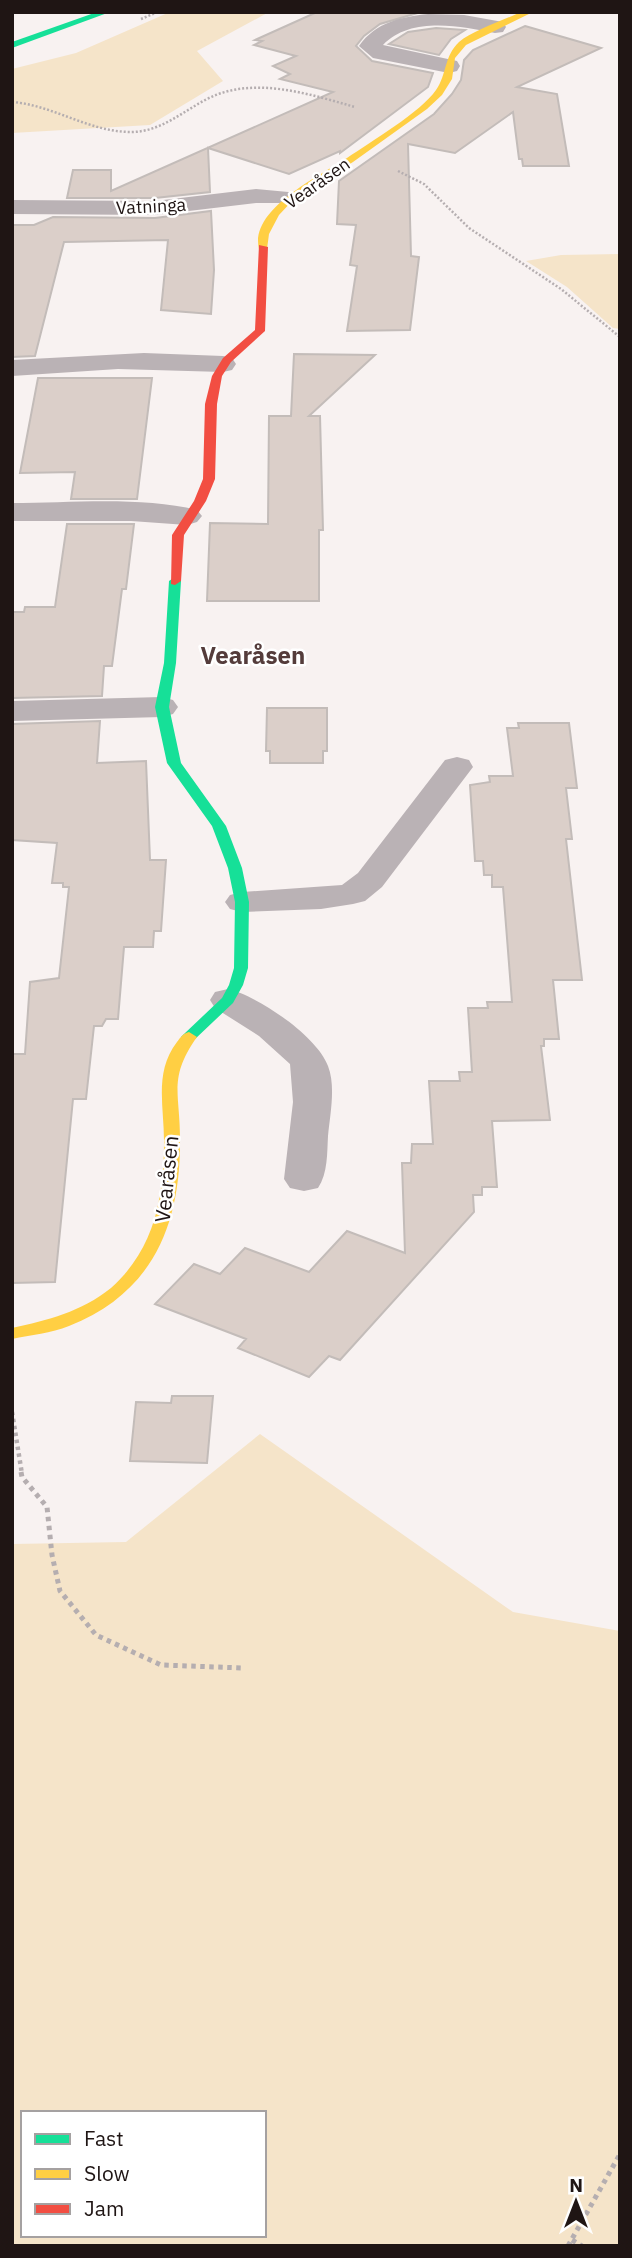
<svg xmlns="http://www.w3.org/2000/svg" width="632" height="2258" font-family="'IBM Plex Sans',sans-serif">
	<rect width="100%" height="100%" fill="#f8f2f1"/>
	<g fill="#f5e4c9" fill-rule="evenodd">
		<polygon points="170,12 269,12 197,51 223,81 150,125 12,133 12,69 76,53"/>
		<polygon points="620,254 620,329 613,328 567,287 526,261 561,255"/>
		<path d="M260 1434 513 1612 620 1631V2246H12V1544L126 1542ZM23 2113H264V2235H23Z"/>
	</g>
	<g fill="#dbcfc9" stroke="#c3bcb9" stroke-width="2">
		<polygon points="317,12 421,12 380,24 364,36 356,46 372,61 433,73 428,87 340,153 340,151 289,174 208,148 210,192 155,198 67,198 73,170 111,170 111,191 333,92 280,79 290,74 273,66 296,56 254,45 262,41 255,40"/>
		<polygon points="525,26 601,48 517,87 557,94 569,166 523,166 522,159 519,159 513,112 455,153 408,144 411,256 419,257 410,330 347,331 357,266 350,265 356,225 337,224 339,181 434,114 452,94 461,80 464,60 473,50"/>
		<polygon points="436,28 465,30 451,39 439,55 389,44 408,32"/>
		<polygon points="211,211 214,270 211,314 161,310 168,240 64,242 35,356 12,357 12,225 34,225 53,217 155,218"/>
		<polygon points="294,354 375,355 309,416 320,416 323,530 319,530 319,601 207,601 210,523 268,524 269,416 291,416"/>
		<polygon points="38,378 152,378 137,499 71,499 75,472 20,473"/>
		<polygon points="67,524 134,524 126,589 122,589 112,666 104,666 102,696 12,698 12,612 24,612 25,607 55,607"/>
		<polygon points="267,708 327,708 327,751 323,751 323,763 270,763 270,751 266,751"/>
		<polygon points="100,721 97,763 146,761 150,860 166,860 161,931 154,931 153,947 124,947 118,1019 106,1019 102,1026 94,1026 86,1099 73,1099 55,1282 12,1283 12,1054 25,1054 30,982 59,978 69,887 63,887 63,883 52,883 57,843 12,840 12,724"/>
		<polygon points="518,723 569,723 577,788 566,788 572,839 566,839 582,980 553,980 559,1039 544,1039 544,1046 541,1046 550,1120 492,1121 497,1187 482,1187 482,1195 473,1195 474,1212 340,1360 329,1356 309,1377 238,1348 246,1339 155,1304 194,1264 220,1274 245,1248 309,1272 347,1231 405,1253 402,1163 411,1163 412,1144 433,1144 429,1081 460,1081 459,1072 472,1072 468,1008 488,1008 487,1002 512,1002 503,887 492,887 492,875 484,875 483,861 475,861 470,785 490,782 489,776 513,776 507,728 519,728"/>
		<polygon points="172,1396 213,1396 207,1463 130,1461 136,1402 171,1403"/>
	</g>
	<g fill="none" stroke-linecap="round" stroke-linejoin="round">
		<g stroke="#b5aeb0" stroke-width="2.5" stroke-dasharray="2 2" stroke-linecap="butt">
			<polyline points="141,19 158,12"/>
			<path d="M12 102C53 105 89 132 131 132 161 132 183 111 209 98 255 76 309 94 355 107"/>
			<polyline points="398,171 424,184 469,228 561,289 620,337"/>
		</g>
		<polyline stroke="#b5aeb0" stroke-width="4.5" stroke-dasharray="3.5 3.5" stroke-linecap="butt" points="12,1412 22,1474"/>
		<g stroke="#b5aeb0" stroke-width="5" stroke-dasharray="4.5 4.5" stroke-linecap="butt">
			<polyline points="21,1472 22,1477 47,1507 52,1555 60,1591 96,1635 161,1665 244,1668"/>
			<polyline points="572,2240 582,2246"/>
			<polyline points="568,2246 620,2154"/>
		</g>
		<g fill="#bab2b5" fill-rule="evenodd">
			<path d="M428 14 464 15 503 22 506 27 503 32 495 33C461 26 410 16 383 45L457 61 460 66 457 71 449 73 373 58 359 46C376 22 401 17 428 14Z"/>
			<polygon points="256,189 299,193 302,198 299,203 256,203 155,215 12,214 12,200 155,201"/>
			<polygon points="144,353 223,356 232,358 236,364 232,370 223,372 118,369 12,376 12,360"/>
			<path d="M12 503C70 503 141 496 197 510L202 516 197 522 187 525 131 521H12Z"/>
			<polygon points="162,697 173,700 178,707 173,714 162,717 12,721 12,701"/>
			<polygon points="457,757 469,760 473,767 382,887 365,901 353,904 321,909 242,912 230,909 225,902 230,895 242,892 342,885 358,873 445,760"/>
			<path d="M228 989C258 996 317 1036 328 1066 336 1086 330 1115 328 1136 327 1153 328 1173 318 1188L304 1191 290 1188 284 1179 293 1102 290 1064 259 1036 215 1008 210 1000 215 992Z"/>
		</g>
		<g fill="#16e098" fill-rule="evenodd">
			<polygon points="97,12 110,12 12,48 12,42"/>
			<polygon points="175,577 181,581 176,663 169,707 181,763 226,826 242,868 249,902 248,968 243,985 233,1003 194,1040 184,1040 181,1037 184,1034 222,998 229,985 234,968 235,902 228,868 212,826 167,763 155,707 164,663 169,581"/>
		</g>
		<g fill="#ffcf43" fill-rule="evenodd">
			<path d="M521 12H533L466 45 455 58 452 79 442 95 427 109 353 162 293 200 279 215 269 234 267 249H259C249 209 320 176 347 158 370 142 421 112 436 90 447 74 444 56 459 42 472 31 504 20 521 12Z"/>
			<path d="M189 1032 197 1037C168 1078 180 1093 180 1138 181 1224 153 1293 69 1326 51 1333 31 1335 12 1339V1328C48 1320 81 1312 111 1288 137 1265 153 1234 159 1200 163 1181 164 1161 164 1141 164 1106 154 1072 177 1042 181 1037 182 1034 189 1032Z"/>
		</g>
		<polygon fill="#f24e42" fill-rule="evenodd" points="259,245 268,247 265,331 231,362 222,376 217,404 215,479 206,501 184,535 181,581 175,585 171,584 172,535 194,501 203,479 205,404 212,376 223,358 255,330"/>
	</g>
	<g text-anchor="middle" dominant-baseline="central" stroke-width="5" stroke-linejoin="round" paint-order="stroke">
		<g font-size="18" fill="#1f1514" stroke="#fff">
			<text transform="translate(317 183) rotate(-35)">Vearåsen</text>
			<text transform="translate(151 206) rotate(-3)">Vatninga</text>
		</g>
		<g font-size="21" fill="#1f1514" stroke="#fff">
			<text transform="translate(166 1179) rotate(-84)">Vearåsen</text>
		</g>
		<g font-size="24" font-weight="bold" fill="#543c3b" stroke="#fff">
			<text x="253" y="655">Vearåsen</text>
		</g>
	</g>
	<rect width="632" height="2258" fill="none" stroke="#1f1514" stroke-width="28"/>
	<rect x="21" y="2111" width="245" height="126" fill="#ffffff" stroke="#a5a1a1" stroke-width="2"/>
	<rect x="35" y="2134" width="35" height="10" fill="#16e098" stroke="#a5a1a1" stroke-width="2"/>
	<text x="84" y="2146" font-size="21" fill="#1f1514">Fast</text>
	<rect x="35" y="2169" width="35" height="10" fill="#ffcf43" stroke="#a5a1a1" stroke-width="2"/>
	<text x="84" y="2181" font-size="21" fill="#1f1514">Slow</text>
	<rect x="35" y="2204" width="35" height="10" fill="#f24e42" stroke="#a5a1a1" stroke-width="2"/>
	<text x="84" y="2216" font-size="21" fill="#1f1514">Jam</text>
	<g transform="translate(576 2202)" stroke="#ffffff" stroke-width="5" paint-order="stroke">
	<path d="M0-5L12 26L0 18L-12 26Z" fill="#1f1514"/>
	<text y="-10" font-size="19" font-weight="bold" text-anchor="middle" fill="#1f1514">N</text>
	</g>
</svg>
